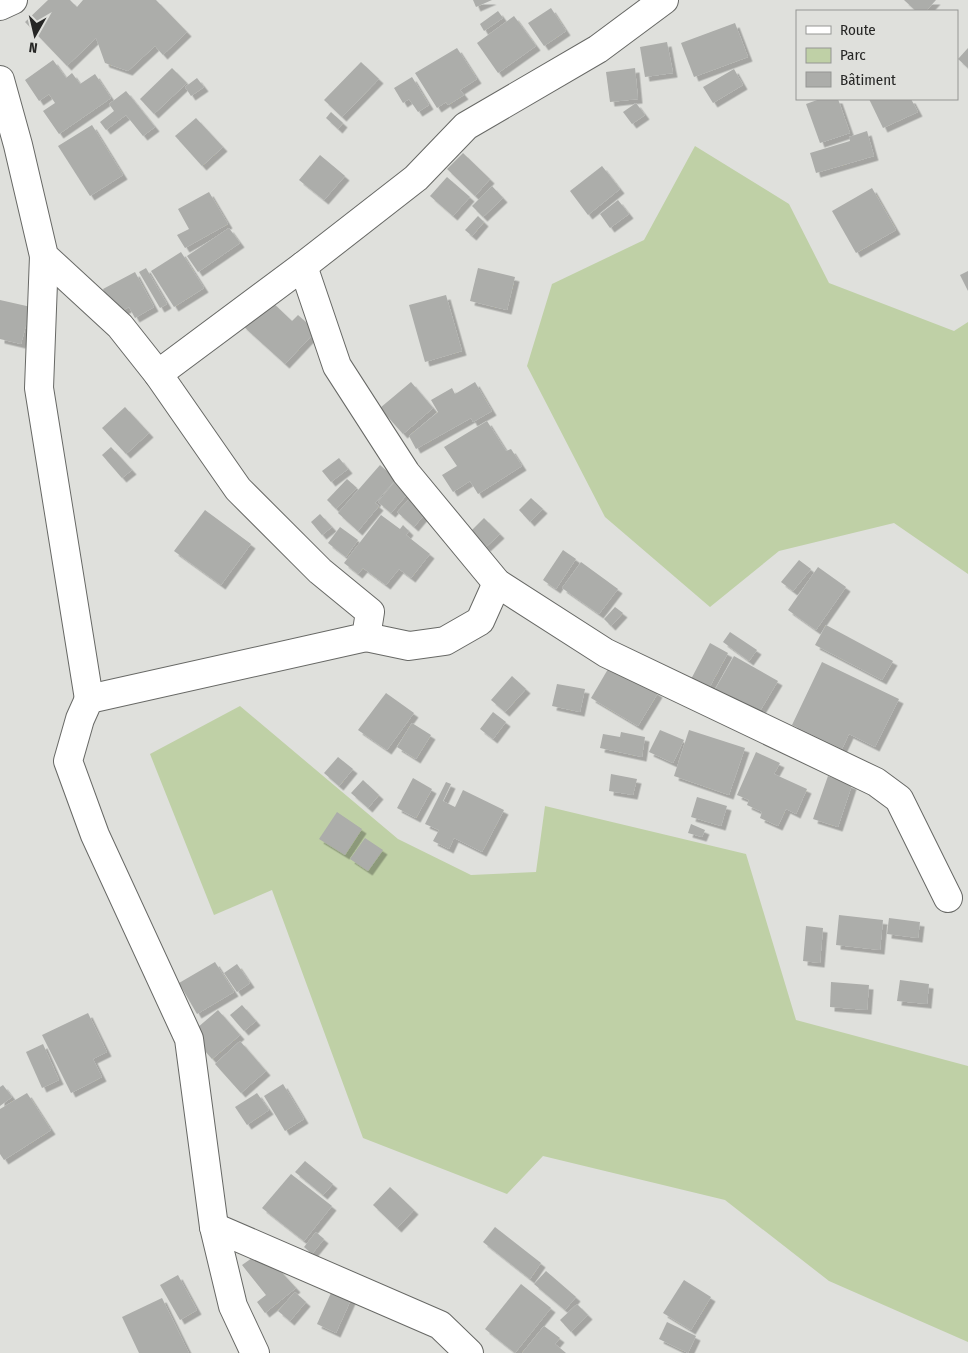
<svg xmlns="http://www.w3.org/2000/svg" width="968" height="1353" font-family="'Fira Sans Condensed',sans-serif">
	<defs>
		<filter id="shadow"><feDropShadow dx="4.5" dy="4.5" stdDeviation="0" flood-color="#0004"/></filter>
	</defs>
	<rect width="100%" height="100%" fill="#dfe0dc"/>
	<g fill="#bfd0a6">
		<polygon points="695,146 789,204 829,283 954,331 968,322 968,574 894,523 779,551 710,607 605,517 527,366 552,284 644,240"/>
		<polygon points="240,706 398,839 471,875 536,872 545,806 746,854 796,1020 968,1066 968,1342 829,1281 725,1200 543,1156 507,1194 363,1138 272,890 214,915 150,754"/>
	</g>
	<g fill="#acadaa" filter="url(#shadow)">
		<polygon points="48,0 70,0 77,7 83,0 156,0 187,32 163,55 155,46 128,71 105,63 96,38 67,66 25,22"/>
		<polygon points="473,0 492,0 476,7"/>
		<polygon points="904,0 936,0 926,11 916,11"/>
		<polygon points="551,8 566,31 544,46 528,23"/>
		<polygon points="498,11 503,18 484,31 480,24"/>
		<polygon points="514,16 536,46 498,73 477,43"/>
		<polygon points="735,23 748,57 694,77 681,43"/>
		<polygon points="667,42 673,73 645,77 640,47"/>
		<polygon points="457,48 477,79 460,90 464,95 448,105 446,102 437,108 415,73"/>
		<polygon points="968,48 968,68 958,59"/>
		<polygon points="53,60 66,78 72,73 80,84 95,74 111,98 59,134 43,111 55,103 49,94 39,101 25,80"/>
		<polygon points="361,62 379,79 342,117 324,100"/>
		<polygon points="172,68 187,83 154,114 140,99"/>
		<polygon points="635,68 638,99 610,102 606,72"/>
		<polygon points="734,69 743,85 713,103 703,87"/>
		<polygon points="412,77 429,105 418,112 409,99 403,103 394,88"/>
		<polygon points="197,78 204,87 191,96 185,87"/>
		<polygon points="126,91 155,127 143,136 126,115 106,130 100,122 114,111 109,104"/>
		<polygon points="820,99 838,99 850,133 820,143 806,104"/>
		<polygon points="869,99 911,99 918,112 883,128"/>
		<polygon points="636,103 645,115 632,124 623,112"/>
		<polygon points="331,112 343,123 338,129 326,118"/>
		<polygon points="196,118 223,147 202,166 175,136"/>
		<polygon points="92,125 123,175 90,196 58,146"/>
		<polygon points="867,131 874,156 816,173 810,153 850,141 849,137"/>
		<polygon points="463,153 490,179 475,196 447,169"/>
		<polygon points="320,155 345,176 324,200 299,180"/>
		<polygon points="602,166 620,189 588,215 570,191"/>
		<polygon points="447,177 470,197 453,216 430,196"/>
		<polygon points="492,186 503,198 483,217 472,206"/>
		<polygon points="872,188 896,230 856,253 832,211"/>
		<polygon points="209,192 228,224 185,248 177,235 189,229 178,209"/>
		<polygon points="618,200 629,214 610,228 600,214"/>
		<polygon points="478,216 484,222 472,236 465,230"/>
		<polygon points="229,228 240,243 198,272 187,256"/>
		<polygon points="181,252 204,288 174,307 151,271"/>
		<polygon points="146,268 167,304 160,308 139,272"/>
		<polygon points="478,268 515,277 507,310 470,301"/>
		<polygon points="968,271 968,291 960,275"/>
		<polygon points="135,272 154,307 135,318 129,307 116,314 103,289"/>
		<polygon points="446,295 462,351 425,362 409,305"/>
		<polygon points="0,300 31,307 21,344 0,339"/>
		<polygon points="272,302 292,321 298,315 316,331 285,364 242,325"/>
		<polygon points="411,382 433,408 403,434 380,408"/>
		<polygon points="475,382 492,411 473,422 471,418 416,449 409,436 438,412 431,400 452,388 455,394"/>
		<polygon points="125,407 149,433 126,454 102,428"/>
		<polygon points="487,421 506,451 511,449 522,466 478,494 470,481 453,492 442,475 457,466 444,447"/>
		<polygon points="111,447 132,470 122,478 102,455"/>
		<polygon points="339,458 348,469 331,482 322,471"/>
		<polygon points="380,465 396,479 375,503 379,506 358,531 338,513"/>
		<polygon points="347,479 357,488 336,509 327,500"/>
		<polygon points="397,479 411,490 391,513 378,502"/>
		<polygon points="414,494 430,508 414,527 397,512"/>
		<polygon points="531,498 543,509 530,522 519,510"/>
		<polygon points="205,510 251,544 221,585 174,551"/>
		<polygon points="320,514 332,527 322,535 311,522"/>
		<polygon points="381,515 400,529 403,525 409,531 406,535 430,554 411,578 399,569 386,585 363,568 358,574 344,563"/>
		<polygon points="484,518 500,534 486,547 470,532"/>
		<polygon points="340,527 358,540 346,557 328,543"/>
		<polygon points="563,550 576,559 556,589 543,580"/>
		<polygon points="799,560 811,569 793,591 781,582"/>
		<polygon points="581,562 618,589 599,614 562,588"/>
		<polygon points="818,567 846,587 816,630 788,610"/>
		<polygon points="615,607 623,613 611,626 604,619"/>
		<polygon points="826,625 893,661 882,680 815,645"/>
		<polygon points="730,632 757,650 749,661 723,642"/>
		<polygon points="710,643 728,653 707,692 689,683"/>
		<polygon points="734,656 778,681 757,716 714,691"/>
		<polygon points="822,662 899,699 875,747 849,734 842,749 792,725"/>
		<polygon points="611,664 658,693 638,726 591,698"/>
		<polygon points="512,676 526,689 505,712 491,700"/>
		<polygon points="557,684 585,689 580,712 552,706"/>
		<polygon points="386,693 414,713 387,750 358,730"/>
		<polygon points="493,712 506,722 493,739 480,729"/>
		<polygon points="412,723 431,735 416,759 397,747"/>
		<polygon points="660,730 684,740 673,763 649,752"/>
		<polygon points="689,730 745,748 729,795 674,776"/>
		<polygon points="621,732 645,737 642,757 600,748 603,734 620,737"/>
		<polygon points="756,752 780,763 774,774 807,789 796,814 786,809 778,826 760,818 762,812 747,805 749,800 737,795"/>
		<polygon points="338,757 353,769 339,786 324,773"/>
		<polygon points="611,774 637,779 633,795 609,791"/>
		<polygon points="828,776 852,785 838,827 813,819"/>
		<polygon points="413,778 432,789 416,818 397,808"/>
		<polygon points="363,780 379,795 368,808 351,793"/>
		<polygon points="446,782 451,784 443,801 455,807 463,790 504,810 482,852 454,838 449,849 433,841 439,830 425,824"/>
		<polygon points="697,797 727,806 721,826 691,817"/>
		<polygon points="337,812 362,829 345,855 319,839"/>
		<polygon points="691,824 705,830 702,837 688,833"/>
		<polygon points="365,838 383,850 368,871 350,859"/>
		<polygon points="839,915 883,920 880,950 836,945"/>
		<polygon points="889,918 920,922 918,938 887,934"/>
		<polygon points="806,926 823,928 820,963 803,961"/>
		<polygon points="215,962 234,992 197,1014 179,983"/>
		<polygon points="237,964 250,983 237,992 224,973"/>
		<polygon points="900,980 929,984 927,1004 897,1001"/>
		<polygon points="831,982 869,985 867,1010 830,1007"/>
		<polygon points="242,1005 256,1021 244,1031 230,1015"/>
		<polygon points="218,1010 240,1035 212,1059 190,1034"/>
		<polygon points="88,1013 107,1052 93,1059 102,1077 71,1093 42,1035"/>
		<polygon points="240,1041 266,1071 241,1093 215,1064"/>
		<polygon points="43,1044 59,1080 42,1088 26,1052"/>
		<polygon points="283,1084 304,1119 285,1131 264,1096"/>
		<polygon points="3,1085 12,1097 0,1106 0,1087"/>
		<polygon points="27,1093 51,1130 4,1160 0,1154 0,1109"/>
		<polygon points="257,1093 269,1110 247,1125 235,1107"/>
		<polygon points="305,1161 333,1184 323,1195 295,1172"/>
		<polygon points="291,1174 332,1206 304,1241 262,1208"/>
		<polygon points="390,1187 414,1210 397,1228 373,1205"/>
		<polygon points="495,1227 541,1263 530,1279 483,1242"/>
		<polygon points="316,1232 324,1239 312,1254 304,1247"/>
		<polygon points="262,1251 296,1288 265,1313 257,1302 266,1295 242,1265"/>
		<polygon points="546,1271 576,1297 565,1310 534,1284"/>
		<polygon points="178,1275 197,1310 180,1320 160,1285"/>
		<polygon points="684,1280 711,1297 691,1330 663,1313"/>
		<polygon points="335,1284 354,1293 336,1333 317,1324"/>
		<polygon points="521,1284 551,1308 515,1353 485,1329"/>
		<polygon points="295,1292 306,1302 290,1321 278,1311"/>
		<polygon points="162,1298 189,1353 139,1353 122,1317"/>
		<polygon points="577,1304 588,1315 571,1332 560,1320"/>
		<polygon points="667,1322 696,1336 688,1353 659,1339"/>
		<polygon points="544,1326 560,1338 555,1344 566,1353 522,1353"/>
	</g>
	<g fill="none" stroke-linecap="round" stroke-linejoin="round">
		<defs>
			<g id="street">
				<polyline points="0,6 13,0"/>
				<polyline points="44,256 39,388 89,699"/>
				<polyline points="303,266 337,366 406,473 497,583 606,653 876,782 899,799 948,898"/>
				<polyline points="366,637 409,646 445,641 480,621 497,583"/>
				<polyline points="214,1227 440,1325 469,1353"/>
			</g>
			<g id="secondary">
				<polyline points="0,80 18,145 44,256 120,326 158,374 238,489 320,571 370,612 366,637 89,699 80,719 68,761 95,835 189,1039 214,1227 233,1306 255,1353"/>
				<polyline points="158,374 303,266 416,178 466,126 598,49 664,0"/>
			</g>
		</defs>
		<use href="#street" stroke="#676865" stroke-width="30"/>
		<use href="#secondary" stroke="#676865" stroke-width="30"/>
		<use href="#street" stroke="#fff" stroke-width="28"/>
		<use href="#secondary" stroke="#fff" stroke-width="28"/>
	</g>
	<rect x="796" y="10" width="162" height="90" fill="#dfe0dc" stroke="#959693"/>
	<rect x="806" y="26" width="25" height="8" fill="#ffffff" stroke="#959693"/>
	<text x="840" y="35" font-size="15" fill="#262625">Route</text>
	<rect x="806" y="48" width="25" height="15" fill="#bfd0a6" stroke="#959693"/>
	<text x="840" y="60" font-size="15" fill="#262625">Parc</text>
	<rect x="806" y="72" width="25" height="15" fill="#acadaa" stroke="#959693"/>
	<text x="840" y="85" font-size="15" fill="#262625">Bâtiment</text>
	<g transform="translate(35 35) rotate(188)" stroke="#dfe0dc" stroke-width="4" paint-order="stroke">
	<path d="M0-4L9 19L0 12L-9 19Z" fill="#262625"/>
	<text y="-8" font-size="14" font-weight="bold" text-anchor="middle" fill="#262625">N</text>
	</g>
</svg>
